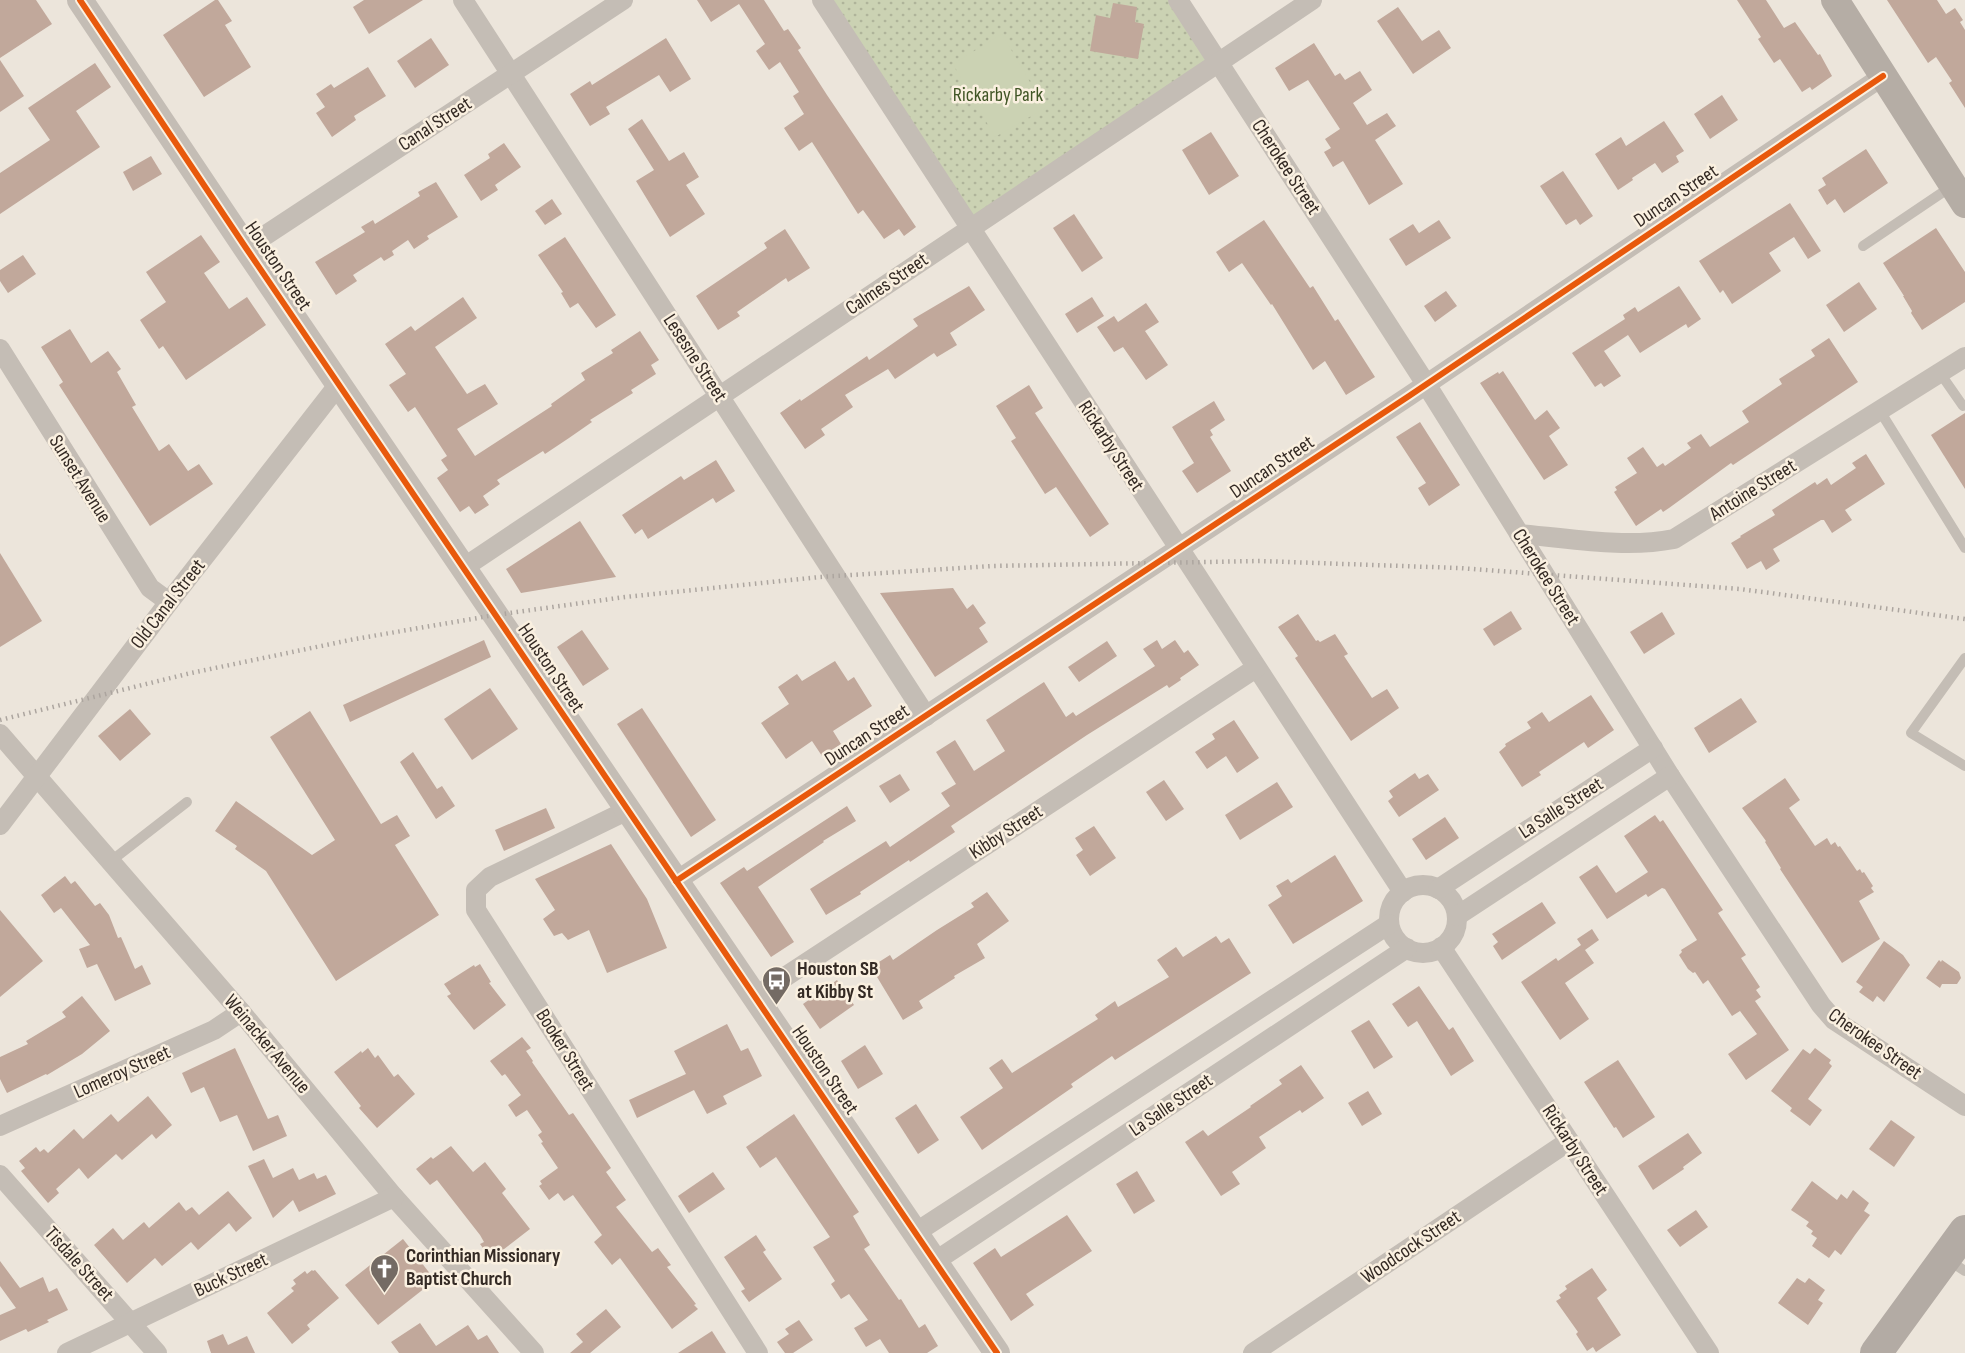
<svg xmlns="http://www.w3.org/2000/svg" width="1965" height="1353" font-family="'Sofia Sans Condensed',sans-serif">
	<defs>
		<pattern id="grass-dots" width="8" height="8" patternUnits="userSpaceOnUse" patternTransform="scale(1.5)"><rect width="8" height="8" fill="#cbd2b3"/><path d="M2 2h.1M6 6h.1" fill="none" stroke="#afb49a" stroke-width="1.8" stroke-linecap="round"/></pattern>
	</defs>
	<rect width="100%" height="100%" fill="#ece5db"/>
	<polygon fill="url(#grass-dots)" points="822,0 1178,0 1218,63 969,229"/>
	<polygon fill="#cbd2b3" points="1002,34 1045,108 995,137 953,64"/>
	<g fill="#c1a89b">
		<polygon points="0,0 36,0 52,24 0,58"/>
		<polygon points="215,0 218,0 232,21 225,25 251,67 204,97 163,35"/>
		<polygon points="364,0 423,0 369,34 353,7"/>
		<polygon points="697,0 764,0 784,31 788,29 801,48 798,50 827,95 916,227 904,236 899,229 884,239 863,210 858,214 812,142 799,151 784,128 804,114 793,96 799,92 780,62 769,70 756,51 765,44 739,4 711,22"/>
		<polygon points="1737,0 1766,0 1784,28 1795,22 1818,55 1820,54 1832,76 1812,90 1810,87 1802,92 1780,59 1774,63 1758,39 1761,37"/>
		<polygon points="1887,0 1937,0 1946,14 1955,8 1963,20 1960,22 1965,30 1965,108 1949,83 1952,81 1936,57 1928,63"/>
		<polygon points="1113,3 1137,7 1135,22 1144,24 1138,59 1090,51 1096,15 1110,18"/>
		<polygon points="1398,7 1422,41 1439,30 1451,48 1413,74 1377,21"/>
		<polygon points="431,38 449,65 415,88 397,61"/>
		<polygon points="666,38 691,79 670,92 659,75 606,107 610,114 590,126 570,94 590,81 592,85"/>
		<polygon points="1314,43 1335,76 1340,73 1345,80 1360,71 1372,90 1353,103 1367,125 1387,113 1396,126 1375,140 1403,184 1369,205 1343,161 1333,167 1324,152 1331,148 1325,139 1340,129 1308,80 1289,91 1275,68"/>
		<polygon points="0,60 24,96 0,112"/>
		<polygon points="95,63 111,87 76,111 100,147 0,214 0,173 50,140 28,108"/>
		<polygon points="368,67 386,96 354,116 356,120 332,137 316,113 325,107 316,94 331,84 334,88"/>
		<polygon points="1722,95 1738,120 1710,139 1694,114"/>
		<polygon points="642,119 669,161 684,152 699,177 686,185 705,214 670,237 636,181 654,170 628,129"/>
		<polygon points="1664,121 1684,151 1676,156 1679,162 1662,173 1655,163 1632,178 1633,180 1618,190 1595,154 1621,137 1626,146"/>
		<polygon points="1211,132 1239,176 1209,195 1182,150"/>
		<polygon points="504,143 521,167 495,185 498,190 481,201 464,175 490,158 488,154"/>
		<polygon points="1866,149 1888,183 1844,213 1835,199 1827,205 1818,190 1826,185 1822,178"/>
		<polygon points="151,156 162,174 133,191 123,172"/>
		<polygon points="1563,171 1593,216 1580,225 1576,219 1566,225 1540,186"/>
		<polygon points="436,182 458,217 427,236 429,239 414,249 408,240 392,251 394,255 384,261 381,257 353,275 357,281 336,295 315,262 365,232 361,227 373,220 375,224 420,196 418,192"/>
		<polygon points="552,199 562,214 545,225 535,211"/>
		<polygon points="1790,203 1821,251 1808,259 1794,237 1769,253 1781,271 1732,304 1723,290 1720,293 1699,261"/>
		<polygon points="1074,214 1103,258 1082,272 1053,228"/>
		<polygon points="1264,220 1310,288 1313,286 1335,321 1338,319 1375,377 1346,395 1325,361 1313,370 1272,304 1271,305 1242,263 1229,272 1216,252"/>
		<polygon points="1439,220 1451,238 1406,266 1389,239 1413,224 1419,233"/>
		<polygon points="1936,228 1965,272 1965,302 1922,330 1911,313 1912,311 1903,296 1904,296 1883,263"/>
		<polygon points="785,229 810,268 788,282 786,278 737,312 740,316 718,330 696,296 767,248 764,243"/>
		<polygon points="201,235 220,262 204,273 229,309 247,297 266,325 186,380 163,346 159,349 140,320 166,302 146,272"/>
		<polygon points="565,237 616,315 596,328 578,303 570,308 561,293 563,292 538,255"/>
		<polygon points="23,255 36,274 8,293 0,281 0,270"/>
		<polygon points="1859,282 1877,309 1844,332 1826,305"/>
		<polygon points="969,286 985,310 950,333 957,345 937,357 934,353 895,379 888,369 845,395 853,407 821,429 825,435 805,449 780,413 800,399 801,401 867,356 869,360 918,326 913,319"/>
		<polygon points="1679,286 1701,319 1688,328 1686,324 1640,353 1628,335 1604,351 1621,376 1604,387 1601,383 1595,387 1572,353 1625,319 1623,315 1635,307 1638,312"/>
		<polygon points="1446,291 1457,306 1435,322 1424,306"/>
		<polygon points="463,297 477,318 435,347 467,394 485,384 498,404 457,429 475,456 552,406 551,404 585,380 581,373 613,353 611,350 640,331 659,360 651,365 656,374 631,390 633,393 590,420 592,422 569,438 545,454 543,451 497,480 500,484 483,496 489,505 475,514 469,506 460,512 437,478 448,470 441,460 447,456 415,407 408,412 389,385 406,374 385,344 411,326 415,331"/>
		<polygon points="1092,297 1104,316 1077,333 1065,314"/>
		<polygon points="1146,303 1159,322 1145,331 1168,365 1146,380 1123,347 1114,352 1097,327 1114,316 1118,322"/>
		<polygon points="70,329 91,363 108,351 121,369 117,372 136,405 132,407 159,451 169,444 188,471 199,464 213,484 150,526 59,385 63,382 41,347"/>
		<polygon points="1829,338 1858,382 1733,465 1731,463 1669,508 1663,512 1661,509 1636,526 1614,492 1617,490 1615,487 1637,473 1627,458 1643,447 1657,467 1663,463 1665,466 1691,448 1687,443 1701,434 1710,447 1749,422 1742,411 1782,384 1779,379 1815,356 1811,350"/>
		<polygon points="1503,371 1535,420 1547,410 1560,428 1549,436 1568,465 1544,480 1480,383 1498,372 1499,374"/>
		<polygon points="1029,385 1043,408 1035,413 1109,524 1090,537 1056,487 1045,494 1011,441 1016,438 996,406"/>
		<polygon points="1214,401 1225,420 1210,430 1213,435 1210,437 1231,471 1197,493 1182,471 1194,463 1172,427"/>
		<polygon points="1965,413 1965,489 1931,435"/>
		<polygon points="1420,422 1460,485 1429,506 1418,488 1426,483 1396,437"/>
		<polygon points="1866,454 1885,484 1845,510 1852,520 1832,533 1824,520 1821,520 1773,549 1780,561 1766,570 1761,561 1747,569 1731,543 1741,537 1740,536 1775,515 1772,510 1815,482 1817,485 1827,478 1831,485 1856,468 1852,463"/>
		<polygon points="716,460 735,491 716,503 713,498 648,539 642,529 635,534 622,515 681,476 684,480"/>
		<polygon points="580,521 616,577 521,593 506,569"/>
		<polygon points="0,553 42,621 0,647"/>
		<polygon points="953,588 967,609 973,604 986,623 979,628 988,642 935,677 880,593"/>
		<polygon points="1511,611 1522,629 1494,646 1483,629"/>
		<polygon points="1662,612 1675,634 1644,654 1630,632"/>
		<polygon points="1298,614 1316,641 1318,640 1320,642 1335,634 1348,654 1344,656 1372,698 1387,689 1399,708 1351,741 1295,658 1298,656 1278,627"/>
		<polygon points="582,630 609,669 583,686 557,647"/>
		<polygon points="484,640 491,657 350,722 343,705"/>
		<polygon points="1157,640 1162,649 1175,640 1184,653 1188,650 1199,665 1180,678 1181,680 1169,688 1167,685 1087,735 951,826 955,832 910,862 909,860 860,892 861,894 826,915 810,889 886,841 890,847 950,806 941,793 956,784 936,752 955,740 974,771 1005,751 986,720 1044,682 1066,717 1073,712 1076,716 1155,666 1143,649"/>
		<polygon points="1107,641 1117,656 1079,682 1068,667"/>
		<polygon points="835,661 848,681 854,677 872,706 833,731 841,744 822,756 812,741 786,759 761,723 789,704 778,687 797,674 802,681"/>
		<polygon points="490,688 518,729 472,760 444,719"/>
		<polygon points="1591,695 1614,730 1588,748 1584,742 1539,772 1541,775 1522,787 1499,752 1506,746 1505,744 1531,728 1527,722 1542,712 1549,722"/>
		<polygon points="1741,698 1757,722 1709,753 1694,728"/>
		<polygon points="642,708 716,820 691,837 617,724"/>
		<polygon points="130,709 151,734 120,761 98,736"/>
		<polygon points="310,711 381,824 397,815 410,836 395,845 439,915 336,981 266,871 235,849 237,846 215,831 236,801 312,855 335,840 270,737"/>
		<polygon points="1234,720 1259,758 1237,773 1226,756 1207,769 1195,752 1215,739 1212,734"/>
		<polygon points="413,752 437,789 442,786 455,806 436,819 400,762"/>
		<polygon points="1415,773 1419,779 1428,774 1439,790 1399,817 1388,801 1393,797 1389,791"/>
		<polygon points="900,774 910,790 890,803 879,786"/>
		<polygon points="1785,778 1800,800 1789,808 1815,846 1827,838 1831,845 1835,842 1838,847 1840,846 1857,871 1860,869 1862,873 1864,872 1873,886 1871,888 1874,892 1859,901 1880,939 1842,963 1780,869 1781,868 1765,842 1766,841 1742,808"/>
		<polygon points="1164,780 1184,809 1166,821 1146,792"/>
		<polygon points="1277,782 1293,807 1240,840 1225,815"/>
		<polygon points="847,806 856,821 823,841 824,842 758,887 794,942 771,957 720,883 744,867 747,871"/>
		<polygon points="546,808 555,828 504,851 495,830"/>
		<polygon points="1655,815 1660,822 1663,820 1723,910 1718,913 1746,955 1741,958 1760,987 1756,990 1761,997 1755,1001 1789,1050 1746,1080 1728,1054 1757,1034 1740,1011 1732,1016 1708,980 1703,984 1695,972 1693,973 1688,969 1679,955 1682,952 1681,950 1697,940 1665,889 1662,888 1648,897 1646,894 1607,919 1579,877 1597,865 1616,893 1648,872 1624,836"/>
		<polygon points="1445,817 1459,838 1426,860 1412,839"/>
		<polygon points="1094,826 1116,858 1090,876 1076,855 1083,850 1075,838"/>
		<polygon points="611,844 647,899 667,948 607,973 589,930 568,940 562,933 554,936 543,919 555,910 535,879"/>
		<polygon points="1335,855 1363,901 1293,944 1268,905 1282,896 1276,886 1288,879 1291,883"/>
		<polygon points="65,876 71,884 75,881 95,906 100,903 109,915 118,938 121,937 135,969 142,965 151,984 115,1001 97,964 87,968 79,949 90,945 61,908 54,913 41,895"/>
		<polygon points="987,892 1009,921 977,944 985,958 954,976 955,978 919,1001 923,1008 903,1020 871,967 890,955 893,960 937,930 974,907 971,903"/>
		<polygon points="1542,902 1556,923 1502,960 1493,946 1498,942 1492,934"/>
		<polygon points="0,910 43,961 0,997"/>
		<polygon points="1592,929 1599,940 1585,950 1594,963 1565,983 1589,1019 1560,1040 1521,982 1556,958 1558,961 1581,945 1577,939"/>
		<polygon points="1216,936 1221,943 1229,938 1251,973 1115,1060 1112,1056 1071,1084 1073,1087 982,1150 960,1117 1003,1088 989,1068 1002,1059 1012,1073 1098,1019 1095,1015 1115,1001 1118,1007 1169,977 1157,960 1176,947 1183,957"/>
		<polygon points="1884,941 1903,955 1910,965 1884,1002 1877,996 1873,1002 1859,992 1863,987 1856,982"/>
		<polygon points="1939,960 1941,962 1942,960 1959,972 1961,978 1957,984 1942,984 1940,988 1926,978"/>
		<polygon points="480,964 491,982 489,983 506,1005 474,1030 447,996 451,994 444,984 474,965 475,967"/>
		<polygon points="837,980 854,1005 820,1029 803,1004"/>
		<polygon points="1419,986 1449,1030 1453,1027 1474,1061 1451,1076 1417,1021 1408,1027 1392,1004"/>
		<polygon points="82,996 110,1031 82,1054 47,1075 46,1074 7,1093 0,1079 0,1057 28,1044 26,1041 66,1017 62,1012"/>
		<polygon points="1369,1020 1393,1057 1374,1069 1351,1031"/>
		<polygon points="727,1024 741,1051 748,1048 762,1076 723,1096 727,1104 707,1114 694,1090 637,1118 629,1100 686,1074 674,1051"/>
		<polygon points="522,1037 531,1048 526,1051 533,1061 532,1062 569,1115 573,1113 611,1168 606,1172 626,1200 616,1207 652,1252 658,1248 671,1265 667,1267 696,1304 694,1305 698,1309 672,1329 620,1258 612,1265 594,1242 602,1235 573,1195 564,1201 558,1193 549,1200 539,1186 542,1184 540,1181 558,1168 541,1143 543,1142 538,1135 542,1132 527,1110 516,1117 508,1105 521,1095 505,1074 502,1076 490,1061"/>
		<polygon points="865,1045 883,1074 858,1089 841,1061"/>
		<polygon points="235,1048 268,1119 278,1115 287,1136 253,1151 237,1115 220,1122 204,1087 191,1093 182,1073"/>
		<polygon points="368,1048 375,1058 378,1055 394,1077 398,1074 415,1094 377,1128 359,1108 361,1106 334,1072 361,1051 362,1053"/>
		<polygon points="1815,1048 1831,1060 1829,1063 1832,1066 1808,1099 1822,1110 1810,1126 1790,1111 1792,1108 1771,1091 1803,1049 1810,1054"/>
		<polygon points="1618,1060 1655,1117 1623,1138 1616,1127 1614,1128 1584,1082"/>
		<polygon points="1301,1065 1324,1098 1302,1113 1300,1110 1259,1137 1266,1148 1232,1172 1240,1184 1221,1196 1185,1142 1203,1130 1208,1136 1251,1107 1250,1106 1282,1084 1279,1080"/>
		<polygon points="1368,1091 1382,1114 1362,1126 1348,1103"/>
		<polygon points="148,1096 172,1125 156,1139 152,1134 122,1160 116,1154 88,1179 79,1168 56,1189 59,1193 48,1203 21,1171 25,1168 19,1161 36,1147 40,1152 44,1149 48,1153 74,1129 83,1139 111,1114 118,1122"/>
		<polygon points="916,1104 939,1140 918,1154 895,1118"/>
		<polygon points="794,1114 859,1212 853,1216 870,1245 864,1249 899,1300 901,1299 919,1328 925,1324 938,1346 927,1353 889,1353 880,1339 866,1347 854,1328 868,1320 849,1294 841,1299 831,1284 835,1281 813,1247 830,1237 776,1157 760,1168 746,1147"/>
		<polygon points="1891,1120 1915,1137 1894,1167 1869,1149"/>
		<polygon points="1688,1133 1702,1153 1683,1167 1684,1169 1653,1190 1638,1166"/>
		<polygon points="451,1146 473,1172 485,1162 506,1189 502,1193 530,1229 491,1259 480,1244 484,1242 480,1235 437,1180 430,1185 416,1169 431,1157 433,1159"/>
		<polygon points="264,1159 273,1178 293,1168 299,1180 314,1173 317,1179 326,1175 336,1194 299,1212 293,1200 273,1218 248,1166"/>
		<polygon points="1137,1171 1155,1201 1134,1214 1116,1184"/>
		<polygon points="713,1172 725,1189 689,1213 678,1196"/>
		<polygon points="1812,1181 1837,1200 1841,1194 1847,1199 1853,1190 1869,1203 1864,1211 1870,1215 1855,1235 1841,1255 1835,1250 1829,1258 1812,1246 1817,1238 1811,1234 1813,1231 1806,1226 1809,1222 1791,1210"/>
		<polygon points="228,1191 252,1218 236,1232 229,1223 198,1250 191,1242 162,1266 155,1258 127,1283 94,1245 113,1228 123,1240 144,1222 149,1228 179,1202 186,1211 192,1207 199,1215"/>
		<polygon points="1696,1210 1708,1227 1680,1247 1667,1230"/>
		<polygon points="1067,1215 1092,1251 1026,1294 1034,1305 1011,1321 973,1263 995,1248 1001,1257"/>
		<polygon points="756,1235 766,1250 763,1252 782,1279 749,1302 741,1291 745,1289 724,1257"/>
		<polygon points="403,1239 435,1280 378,1325 345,1285"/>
		<polygon points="0,1261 20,1288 43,1277 49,1292 57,1288 68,1310 47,1320 49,1322 28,1332 26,1329 0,1341 0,1315 16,1308 0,1286"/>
		<polygon points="1592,1268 1607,1290 1597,1298 1621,1335 1596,1352 1593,1347 1587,1351 1576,1334 1578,1332 1556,1301 1561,1298 1559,1295 1567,1289 1565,1286"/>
		<polygon points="312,1270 313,1271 315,1270 339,1298 307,1325 310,1329 292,1344 267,1313 294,1291 291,1288 296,1284 293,1280 305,1271 307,1274"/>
		<polygon points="1797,1278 1805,1283 1809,1278 1825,1290 1818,1300 1823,1303 1808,1325 1778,1303"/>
		<polygon points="606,1309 621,1327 590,1353 570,1353 583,1342 576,1334"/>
		<polygon points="799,1320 813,1340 793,1353 785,1353 777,1342 789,1334 785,1329"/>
		<polygon points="420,1323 436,1346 468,1325 478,1340 487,1335 499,1353 399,1353 391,1342"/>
		<polygon points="712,1331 726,1353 678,1353"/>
		<polygon points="223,1334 228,1345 247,1336 255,1353 211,1353 207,1341"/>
	</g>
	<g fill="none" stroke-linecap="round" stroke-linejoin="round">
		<g stroke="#c4bdb5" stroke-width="10">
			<polyline points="1863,246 1952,186"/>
			<polyline points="1940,373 1963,406"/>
			<polyline points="1880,411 1965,548"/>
			<polyline points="1965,658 1911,733 1965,766"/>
			<polyline points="111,861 187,802"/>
			<polyline points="1948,1260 1965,1271"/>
		</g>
		<g stroke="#c4bdb5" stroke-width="20">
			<polyline points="463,0 926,716"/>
			<polyline points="822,0 1403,892"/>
			<polyline points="1178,0 1426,384 1670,776 1821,1005 1834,1020 1965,1106"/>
			<polyline points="246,248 623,0"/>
			<polyline points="0,349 150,588 169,602"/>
			<path d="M1519 534C1570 538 1623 549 1674 539L1965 357"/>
			<polyline points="463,568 1312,0"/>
			<polyline points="0,734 241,1012 394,1197 534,1353"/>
			<polyline points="628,810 490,877 476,890 476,910 758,1353"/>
			<polyline points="0,825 169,602 339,384"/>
			<polyline points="676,881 1409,396 1883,76"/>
			<circle cx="1423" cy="919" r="34"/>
			<polyline points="1438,889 1653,748"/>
			<polyline points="1457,916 1670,776"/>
			<polyline points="1441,947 1709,1353"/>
			<polyline points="756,996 1256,668"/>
			<polyline points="0,1126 214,1030 241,1012"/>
			<polyline points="0,1175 157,1353"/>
			<polyline points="915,1233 1389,924"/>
			<polyline points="934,1262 1407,948"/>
			<polyline points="67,1353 394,1197"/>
			<polyline points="1253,1353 1569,1141"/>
		</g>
		<polyline stroke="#c4bdb5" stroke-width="26" points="80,0 246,248 997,1353"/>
		<polyline stroke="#b5ada5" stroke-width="28" points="1835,0 1965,204"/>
		<polyline stroke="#b3aba4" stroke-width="32" points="1876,1353 1965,1231"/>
		<polyline stroke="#aca59f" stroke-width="4.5" stroke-dasharray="1.5 4.5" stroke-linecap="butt" points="0,720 191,673 355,639 495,615 625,597 820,577 992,566 1260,561 1459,568 1740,589 1965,619"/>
		<defs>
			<g id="cycleway">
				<polyline points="80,0 246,248 997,1353"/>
				<polyline points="676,881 1409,396 1883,76"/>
			</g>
		</defs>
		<use href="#cycleway" stroke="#faf0e0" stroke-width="10"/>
		<use href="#cycleway" stroke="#e8590c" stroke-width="6"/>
	</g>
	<defs>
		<symbol id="bus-pin" viewBox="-11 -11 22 30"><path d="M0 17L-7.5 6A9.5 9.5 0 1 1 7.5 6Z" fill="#746b64" stroke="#faf0e0"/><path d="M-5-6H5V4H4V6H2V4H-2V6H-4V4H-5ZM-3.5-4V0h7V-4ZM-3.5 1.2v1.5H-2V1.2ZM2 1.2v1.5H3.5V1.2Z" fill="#fff"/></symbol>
		<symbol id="church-pin" viewBox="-11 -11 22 30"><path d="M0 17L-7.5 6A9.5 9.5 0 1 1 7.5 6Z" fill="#746b64" stroke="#faf0e0"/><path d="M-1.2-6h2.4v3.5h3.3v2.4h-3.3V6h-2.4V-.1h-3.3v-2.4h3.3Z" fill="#fff"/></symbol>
	</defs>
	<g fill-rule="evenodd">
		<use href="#bus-pin" x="760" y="964" width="33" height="45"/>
		<use href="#church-pin" x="368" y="1252" width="33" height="45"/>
	</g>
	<g text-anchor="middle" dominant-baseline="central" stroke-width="5" stroke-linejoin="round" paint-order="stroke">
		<g font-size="20" fill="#405525" stroke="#faf0e0">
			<text x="998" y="95">Rickarby Park</text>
		</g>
		<g font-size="20" fill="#342a24" stroke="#faf0e0">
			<text transform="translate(435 124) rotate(-33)">Canal Street</text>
			<text transform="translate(1286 167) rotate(57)">Cherokee Street</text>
			<text transform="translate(1676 196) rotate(-34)">Duncan Street</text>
			<text transform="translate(278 266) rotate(56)">Houston Street</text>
			<text transform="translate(887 284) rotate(-34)">Calmes Street</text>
			<text transform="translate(695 358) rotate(57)">Lesesne Street</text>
			<text transform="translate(1111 446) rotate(57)">Rickarby Street</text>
			<text transform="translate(1272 467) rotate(-34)">Duncan Street</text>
			<text transform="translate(80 479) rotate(58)">Sunset Avenue</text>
			<text transform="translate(1753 490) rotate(-32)">Antoine Street</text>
			<text transform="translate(1546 577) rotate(58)">Cherokee Street</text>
			<text transform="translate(168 604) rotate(-52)">Old Canal Street</text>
			<text transform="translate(551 668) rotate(56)">Houston Street</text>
			<text transform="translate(867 735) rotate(-33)">Duncan Street</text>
			<text transform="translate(1561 808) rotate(-33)">La Salle Street</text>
			<text transform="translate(1006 832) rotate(-33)">Kibby Street</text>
			<text transform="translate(267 1044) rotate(50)">Weinacker Avenue</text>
			<text transform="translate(1875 1044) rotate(35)">Cherokee Street</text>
			<text transform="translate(565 1050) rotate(58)">Booker Street</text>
			<text transform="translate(825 1070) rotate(56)">Houston Street</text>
			<text transform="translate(122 1072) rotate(-24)">Lomeroy Street</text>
			<text transform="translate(1171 1105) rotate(-34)">La Salle Street</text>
			<text transform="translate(1575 1150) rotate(57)">Rickarby Street</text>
			<text transform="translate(1411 1247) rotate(-34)">Woodcock Street</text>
			<text transform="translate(79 1264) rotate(48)">Tisdale Street</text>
			<text transform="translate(231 1275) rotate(-25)">Buck Street</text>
		</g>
		<g font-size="20" font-weight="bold" fill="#342a24" stroke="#faf0e0" text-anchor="start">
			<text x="797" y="969">Houston SB<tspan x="797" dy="23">at Kibby St</tspan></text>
			<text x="406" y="1256">Corinthian Missionary<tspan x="406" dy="23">Baptist Church</tspan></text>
		</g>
	</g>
</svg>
